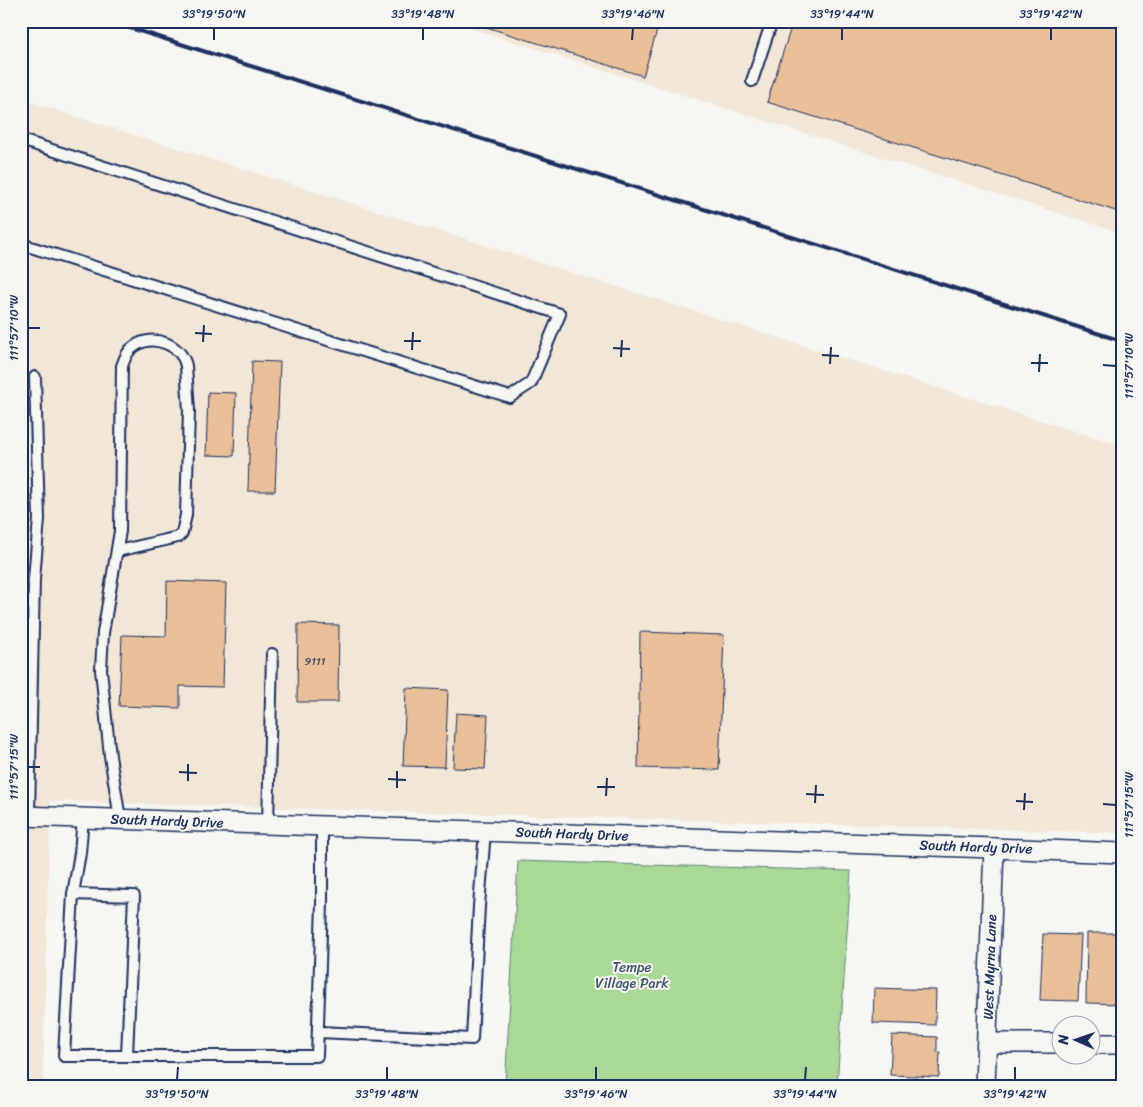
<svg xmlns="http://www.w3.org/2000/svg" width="1143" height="1107" font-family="Sriracha,sans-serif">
	<rect width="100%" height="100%" fill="#f6f6f2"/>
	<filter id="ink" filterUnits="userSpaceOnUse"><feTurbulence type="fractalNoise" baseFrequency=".02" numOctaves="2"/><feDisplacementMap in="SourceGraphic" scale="10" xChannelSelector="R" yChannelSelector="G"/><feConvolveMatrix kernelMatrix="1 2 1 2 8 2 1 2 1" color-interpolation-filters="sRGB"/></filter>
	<g filter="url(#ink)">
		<g fill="#f2e6d7">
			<polygon points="448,21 1122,21 1122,233"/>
			<polygon points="21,99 1122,446 1122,833 50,801 43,1086 21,1086"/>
		</g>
		<polygon fill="#aad897" stroke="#62847a" points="518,861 851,871 837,1086 505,1086"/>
		<g fill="#e8bf98" stroke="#1b2f5e">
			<polygon points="467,21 660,21 643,76"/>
			<polygon points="793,21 1122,21 1122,213 767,102"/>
			<polygon points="252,361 280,362 275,491 248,491"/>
			<polygon points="208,392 236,393 234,456 206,455"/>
			<polygon points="167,581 226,583 223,687 180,686 180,708 119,706 122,635 166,636"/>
			<polygon points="298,624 339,625 338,702 297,702"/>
			<polygon points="640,632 724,635 719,770 638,768"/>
			<polygon points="406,688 448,690 445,767 403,766"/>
			<polygon points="456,713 488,715 485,769 453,768"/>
			<polygon points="1087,933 1122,933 1122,1004 1086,1003"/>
			<polygon points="1043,934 1081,935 1078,1001 1040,1000"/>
			<polygon points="874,988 936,990 935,1025 873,1023"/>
			<polygon points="892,1035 937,1037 937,1052 940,1052 939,1077 890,1075"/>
		</g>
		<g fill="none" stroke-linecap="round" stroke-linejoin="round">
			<defs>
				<g id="service">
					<polyline points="752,81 772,21"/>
					<polyline points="21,140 560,314 531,383 510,397 21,244"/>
					<path d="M118 551 178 537 182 533 186 515 189 411 186 366C182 345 153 333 135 346 127 351 125 358 122 366L120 531 103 633 101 670 110 756 120 819"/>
					<polyline points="29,816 34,579 39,519 35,377"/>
					<polyline points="83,818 80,853 73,894 64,1056 317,1056 322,903 322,826"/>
					<polyline points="268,824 272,654"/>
					<polyline points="73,894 134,896 127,1055"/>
					<polyline points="318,1032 472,1039 479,906 485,831"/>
				</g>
				<g id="minor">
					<polyline points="21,816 994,848 1122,853"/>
					<polyline points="987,1043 1060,1043"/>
					<polyline points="1090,1044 1122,1044"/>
					<polyline points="985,1086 994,848"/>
				</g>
			</defs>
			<use href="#service" stroke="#1b2f5e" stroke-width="14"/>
			<use href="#minor" stroke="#1b2f5e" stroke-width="22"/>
			<use href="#service" stroke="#f6f6f2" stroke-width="10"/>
			<use href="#minor" stroke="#f6f6f2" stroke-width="19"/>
			<polyline stroke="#1b2f5e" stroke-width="4" points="108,21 1122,341"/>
		</g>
	</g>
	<path fill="none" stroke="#1b2f5e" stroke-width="2" d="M214 40V28M423 40V28M632 40 633 28M842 40V28M1051 40V28M28 328H40M195 333 212 334M404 341H421M203 342 204 325M613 348 630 349M412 350 413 332M822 355 839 356M621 357 622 340M1031 363H1048M830 364 831 347M1103 365 1116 366M1039 372 1040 354M28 767H40M179 772 197 773M388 779 406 780M188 781V764M597 787H615M397 788V771M806 794 824 795M606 796 607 778M1016 801 1033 802M815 803 816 785M1103 804 1116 805M1024 810 1025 793M177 1080 178 1067M387 1080V1067M596 1080V1067M805 1080 806 1067M1015 1080V1067"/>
	<g text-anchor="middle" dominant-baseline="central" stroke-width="4" stroke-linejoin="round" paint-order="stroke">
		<g font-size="11" fill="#4e536c">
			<text x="315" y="661">9111</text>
		</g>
		<g font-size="14" fill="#1b2f5e" stroke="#f6f6f2">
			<text transform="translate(167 821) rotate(2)">South Hardy Drive</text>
			<text transform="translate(572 834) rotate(2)">South Hardy Drive</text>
			<text transform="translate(976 847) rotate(2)">South Hardy Drive</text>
			<text transform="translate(990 967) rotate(-88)">West Myrna Lane</text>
		</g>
		<g font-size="14" fill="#3f596c" stroke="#f6f6f2">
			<text x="632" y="967">Tempe<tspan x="632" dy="16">Village Park</tspan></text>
		</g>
	</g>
	<rect width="1143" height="1107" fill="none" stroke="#f6f6f2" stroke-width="55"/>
	<g transform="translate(1076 1040) rotate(272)"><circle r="24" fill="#f6f6f2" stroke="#9ea6b7"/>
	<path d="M0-4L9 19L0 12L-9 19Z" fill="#1b2f5e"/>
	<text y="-8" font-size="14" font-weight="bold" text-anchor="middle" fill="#1b2f5e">N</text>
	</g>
	<rect x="28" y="28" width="1088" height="1052" fill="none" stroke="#1b2f5e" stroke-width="2"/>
	<g font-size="12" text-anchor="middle" fill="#1b2f5e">
		<text x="214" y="18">33°19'50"N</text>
		<text x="423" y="18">33°19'48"N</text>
		<text x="633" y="18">33°19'46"N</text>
		<text x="842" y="18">33°19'44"N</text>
		<text x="1051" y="18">33°19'42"N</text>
		<text transform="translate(14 328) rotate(-90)" y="4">111°57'10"W</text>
		<text transform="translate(1129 366) rotate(-90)" y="4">111°57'10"W</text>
		<text transform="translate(14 767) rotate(-90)" y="4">111°57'15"W</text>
		<text transform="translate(1129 805) rotate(-90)" y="4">111°57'15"W</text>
		<text x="177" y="1098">33°19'50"N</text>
		<text x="387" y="1098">33°19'48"N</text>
		<text x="596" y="1098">33°19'46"N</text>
		<text x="805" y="1098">33°19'44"N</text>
		<text x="1015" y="1098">33°19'42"N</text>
	</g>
</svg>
